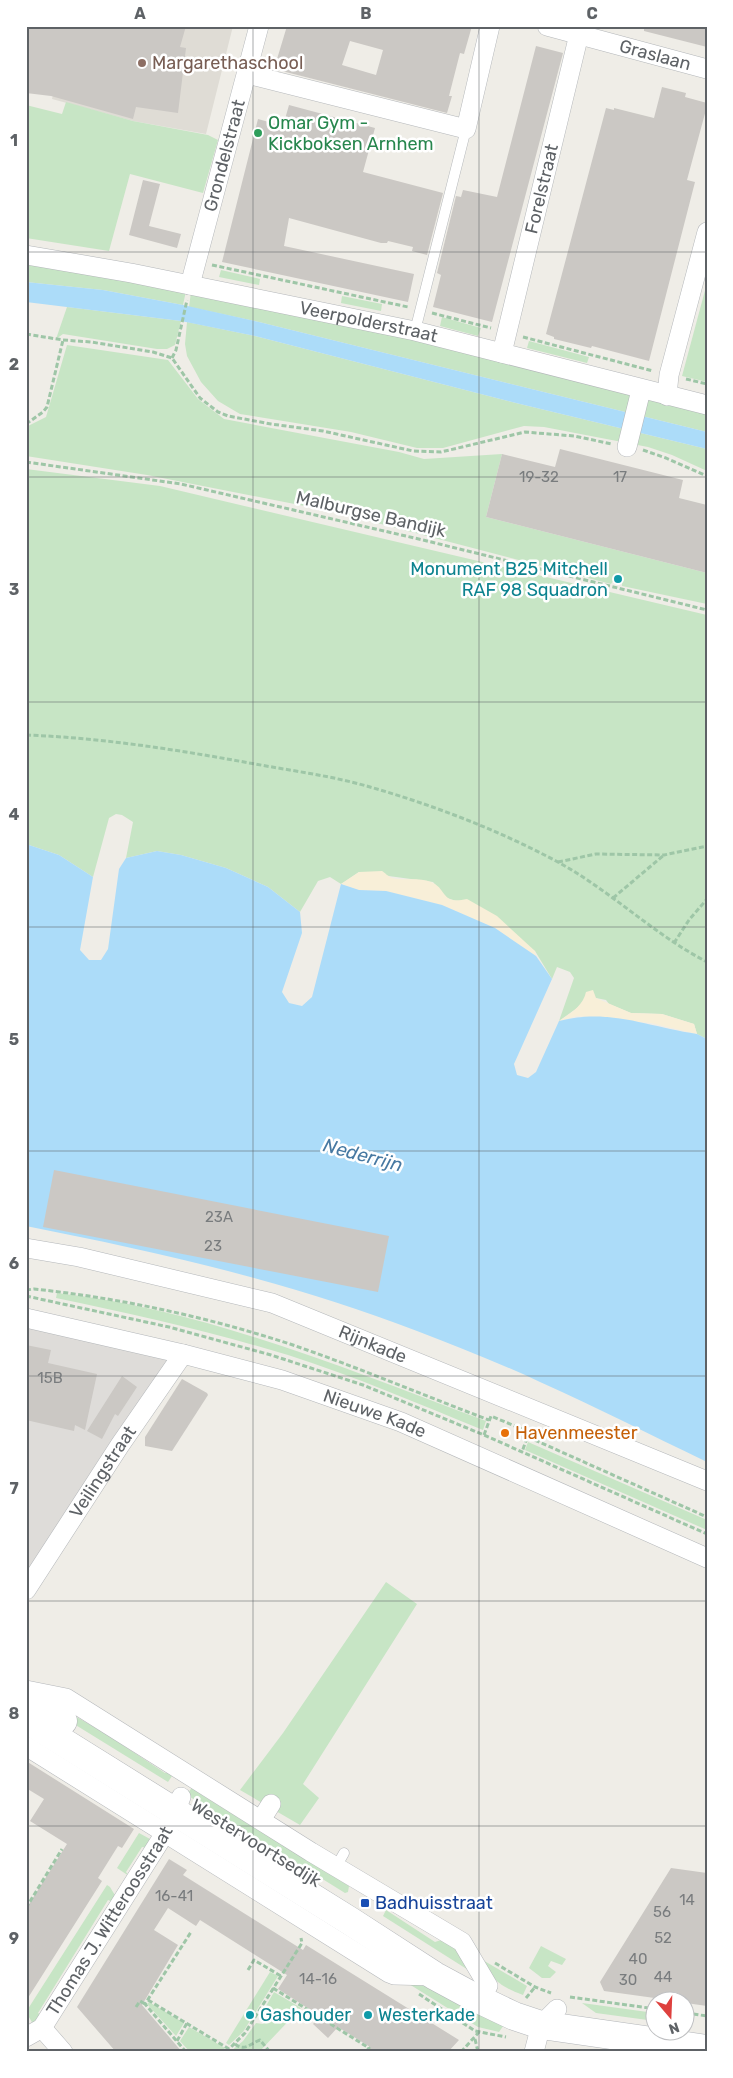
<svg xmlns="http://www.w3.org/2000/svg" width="733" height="2078" font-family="Rubik,sans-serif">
	<rect width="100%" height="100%" fill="#efede7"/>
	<polygon fill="#dedcd9" points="26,1321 170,1356 26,1574"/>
	<polygon fill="#dfdcd5" points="71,26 233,26 206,134 133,121 52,99"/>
	<g fill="#c7e5c5">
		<polygon points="66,102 133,121 208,135 218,140 203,193 130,174 109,251 26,238 26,105 62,114"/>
		<polygon points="26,263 186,291 183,305 103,290 26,282"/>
		<polygon points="221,270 260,279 259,285 219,277"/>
		<polygon points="707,283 707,382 682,376"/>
		<polygon points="191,292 299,311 707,413 707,432 259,322 189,307"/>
		<polygon points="342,296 382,304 381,311 341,303"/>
		<polygon points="67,307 181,321 175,345 167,349 157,349 63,334 56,339"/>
		<polygon points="442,317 481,328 478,336 440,326"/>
		<polygon points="187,322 255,336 520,404 707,449 707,471 672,455 648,447 544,427 524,426 443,448 417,448 351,432 240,414 218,401 201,382 187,356 185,344"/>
		<polygon points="529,341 589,357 587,363 527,348"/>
		<polygon points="67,345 168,360 198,399 224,419 399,452 424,459 502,454 486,517 707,573 707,604 622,586 622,580 615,578 611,584 335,512 147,475 26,456 26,427 46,417"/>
		<polygon points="26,469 160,486 707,615 707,1039 697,1034 694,1024 662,1014 631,1013 609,1004 606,1000 596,998 584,1000 577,1008 559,1021 574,978 570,972 557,967 552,979 535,951 456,901 447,898 433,882 359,872 341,884 330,877 318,881 300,912 268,887 226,868 181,855 157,851 126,858 133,822 122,815 116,814 109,818 93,877 59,855 26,844"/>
		<path d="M57 1293C207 1310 346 1369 486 1421L483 1430C419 1404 354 1376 288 1355 212 1332 134 1314 56 1298Z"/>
		<polygon points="528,1442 707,1520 707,1530 525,1450"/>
		<polygon points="386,1582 417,1604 303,1784 319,1798 300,1825 240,1790 283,1733"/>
		<polygon points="40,1703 75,1716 106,1734 165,1773 168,1772 174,1773 168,1782"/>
		<polygon points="194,1784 200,1787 202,1795 349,1886 348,1892 345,1893 187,1795"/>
		<polygon points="139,1833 150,1839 147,1848 142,1847 126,1872 129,1876 117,1868"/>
		<polygon points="107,1885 110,1887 116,1897 113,1902 108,1900 38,2013 42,2016 33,2024 26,2012"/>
		<polygon points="386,1910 435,1942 444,1939 459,1948 473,1973 383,1916"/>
		<polygon points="541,1946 566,1959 562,1965 551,1961 548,1966 556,1972 550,1978 542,1978 529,1968"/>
		<path d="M481 1959 527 1986 523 1995C499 1986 494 1981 481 1959Z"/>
		<polygon points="270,1972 278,1976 243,2032 229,2045 226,2043"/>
		<polygon points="409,1984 438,1984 508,2019 499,2032 478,2027"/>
		<polygon points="274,1992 301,2008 259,2052 230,2052 243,2041 256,2023 263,2024 269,2020 271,2013 266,2006"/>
		<polygon points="149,2002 184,2023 176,2036 147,2004"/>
		<polygon points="582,2003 655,2013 655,2021 596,2013"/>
		<polygon points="189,2027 225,2048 221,2052 190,2052 180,2041"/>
	</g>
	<g fill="#f8efd8">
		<path d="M382 871C385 873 389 877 392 878 404 881 419 877 431 882 448 889 440 905 467 899L497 916 535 951 536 956 495 928 442 905 386 891 359 890 341 884 359 872Z"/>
		<path d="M593 990 596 998 631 1013 662 1014 694 1024 697 1034 651 1023 577 1016 559 1021C571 1013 583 1006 586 992Z"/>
	</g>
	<g fill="#acdcf9">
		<polygon points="26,282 103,290 183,305 259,322 707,432 707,449 520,404 255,336 181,321 26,302"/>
		<path d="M26 844 59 855 93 877 80 950 89 960H101L108 949 119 869 126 858 157 851 181 855 226 868 268 887 300 912 302 933 282 992 289 1003 302 1006 312 997 341 884 359 890 386 891 442 905 495 928 536 956 552 979 514 1064 517 1075 528 1078 536 1072 559 1021C610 1008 648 1027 697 1034L707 1039V1462C651 1435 596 1407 540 1382 500 1363 458 1347 417 1331 291 1282 158 1252 26 1226Z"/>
	</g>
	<g fill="#cbc8c4" fill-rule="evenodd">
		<polygon points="26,26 186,26 180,47 186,48 178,113 136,107 133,119 51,96 26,93"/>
		<path d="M287 26H472L464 54 460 53 449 96H452L447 113 274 69ZM350 41 383 50 376 75 342 65Z"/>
		<polygon points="644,26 707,26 707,47 644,31"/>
		<polygon points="536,46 563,53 492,322 433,307 441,275 437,273 456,196 461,197 463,190 497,197"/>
		<polygon points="662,87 686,93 685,97 707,103 707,106 687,180 695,182 649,361 592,346 591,348 554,339 554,337 546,334 606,108 614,110 614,108 654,118"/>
		<polygon points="289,105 375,128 363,172 443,193 427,255 412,251 413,247 388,241 387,243 381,243 289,218 284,246 414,274 408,302 222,262 258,119 283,126"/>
		<polygon points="143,180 160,184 149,226 181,234 177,248 129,235"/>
		<polygon points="560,449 683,480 679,498 707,505 707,573 486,517 502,454 555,467"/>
		<polygon points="54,1170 389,1236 378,1292 43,1227"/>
		<polygon points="26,1345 51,1350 48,1363 97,1374 85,1430 75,1425 74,1431 26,1420"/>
		<polygon points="122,1376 137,1387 118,1416 115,1414 102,1439 87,1431"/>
		<polygon points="182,1379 207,1393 208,1395 172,1451 145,1446 145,1437"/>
		<polygon points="26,1761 134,1829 122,1848 118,1846 98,1878 102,1881 26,2001 26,1909 67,1844 30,1821 44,1799 26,1788"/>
		<polygon points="169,1859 187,1870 183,1875 303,1950 306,1945 459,2040 448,2052 367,2052 370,2047 338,2027 328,2038 313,2024 320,2016 278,1989 287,1975 200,1920 196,1926 168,1908 154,1930 178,1945 142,2005 182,2052 116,2052 77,2007"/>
		<polygon points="671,1868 707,1873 707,2006 686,2003 686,2000 669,2000 604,1991 600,1982"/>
	</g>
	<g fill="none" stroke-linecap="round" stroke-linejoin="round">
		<defs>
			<g id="lane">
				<polyline points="415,331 466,129"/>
				<polyline points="336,1867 344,1853"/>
			</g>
			<g id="street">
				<path id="s1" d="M547 26 707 69"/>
				<polyline points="247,74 466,129 490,26"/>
				<path id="s2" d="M26 255 131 273 415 331 707 405"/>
				<path id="s3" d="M190 285 259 26"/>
				<path id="s4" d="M502 353 581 26"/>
				<polyline points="667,396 669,375 707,232"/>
				<polyline points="627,447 641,390"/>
				<path id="s5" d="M26 1248 79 1257 272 1303 707 1481"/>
				<path id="s6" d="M26 1318 183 1354 282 1380 401 1422 707 1558"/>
				<path id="s7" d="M26 1590 120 1445 183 1354"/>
				<polyline points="26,1690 66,1698 311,1852 462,1942 488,1986"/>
				<polyline points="26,1746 389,1973 394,1975 434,1976"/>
				<polyline points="261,1820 271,1804"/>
				<polyline points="42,2028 63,2052"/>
				<path id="s8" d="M26 2037 42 2028 165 1833 175 1813 181 1797"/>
				<polyline points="534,2052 541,2025 557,2009"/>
			</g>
			<g id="secondary">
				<polyline points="26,1697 63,1721"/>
				<polyline points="26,1719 350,1921 435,1976 472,1996 514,2016 541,2025 707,2049"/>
			</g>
		</defs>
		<use href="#lane" stroke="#b4b7ba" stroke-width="11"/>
		<use href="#street" stroke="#b4b7ba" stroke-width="20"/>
		<use href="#secondary" stroke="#b3b6ba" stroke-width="29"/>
		<g stroke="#9ec6a7" stroke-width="3" stroke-dasharray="5 2.5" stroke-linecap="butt">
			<polyline points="212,265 408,307"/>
			<polyline points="432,313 491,328"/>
			<polyline points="26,334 63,340 91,342 153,352 172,358 200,398 218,412 228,416 271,424 323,431 413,451 441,452 525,432 574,436 612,444"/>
			<polyline points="523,337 653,371"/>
			<polyline points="172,358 176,350 187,300"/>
			<polyline points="686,379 707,384"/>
			<polyline points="26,424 43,412 47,407 63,340"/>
			<polyline points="643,450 666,458 707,476"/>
			<polyline points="26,462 181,484 423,540 707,610"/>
			<path d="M26 735C104 738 179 750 255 764 293 771 333 776 370 787 433 805 498 830 556 861 610 890 653 934 707 962"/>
			<polyline points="558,862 596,854 664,855 707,846"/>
			<polyline points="613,898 664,855"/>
			<polyline points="674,943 689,920 707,899"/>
			<path d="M26 1290 34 1289C120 1298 207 1317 290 1344 357 1367 423 1395 489 1420"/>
			<polyline points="26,1296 169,1327 271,1355 363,1385 484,1435 707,1534"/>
			<polyline points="484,1435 491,1416 529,1432 522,1452"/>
			<polyline points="528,1437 707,1517"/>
			<polyline points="26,1908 62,1849"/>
			<polyline points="495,1963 535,1987 551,1993"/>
			<polyline points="248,1970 254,1960 281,1976"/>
			<polyline points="273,1988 369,2048 366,2052"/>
			<polyline points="419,1994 475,2031 506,2037"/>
			<polyline points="570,1997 656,2009"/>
			<polyline points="526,1998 535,1987"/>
			<polyline points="148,2000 229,2049"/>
			<polyline points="136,2007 140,2001 145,2004"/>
			<polyline points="686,2013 707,2016"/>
			<polyline points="475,2039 478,2052"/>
			<polyline points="177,2041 187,2023"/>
			<path d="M235 2044C245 2052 251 2043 260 2040L270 2052"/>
			<polyline points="186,2052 145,2004 191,1932"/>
			<polyline points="226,2052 245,2033 302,1943 301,1938"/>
			<polyline points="461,2052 479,2032"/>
		</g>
		<use href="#lane" stroke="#fff" stroke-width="10"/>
		<use href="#street" stroke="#fff" stroke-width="19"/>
		<use href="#secondary" stroke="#fff" stroke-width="28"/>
	</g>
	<path fill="none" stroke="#5e6266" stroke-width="1" stroke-opacity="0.55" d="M253 26V2052M479 26V2052M26 252H707M26 477H707M26 702H707M26 927H707M26 1151H707M26 1376H707M26 1601H707M26 1826H707"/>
	<circle fill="#8d6e63" stroke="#fff" stroke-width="2" cx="142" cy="63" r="5"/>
	<circle fill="#2e9e5b" stroke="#fff" stroke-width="2" cx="258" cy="133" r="5"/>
	<g fill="#0f9aa8" stroke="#fff" stroke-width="2">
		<circle cx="618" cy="579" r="5"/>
		<circle cx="250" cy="2015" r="5"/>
		<circle cx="368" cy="2015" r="5"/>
	</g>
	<circle fill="#e8710a" stroke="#fff" stroke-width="2" cx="505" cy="1433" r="5"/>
	<rect fill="#1a4fb4" stroke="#fff" stroke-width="2" x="360" y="1898" width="10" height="10" rx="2.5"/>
	<g text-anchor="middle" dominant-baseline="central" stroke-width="5" stroke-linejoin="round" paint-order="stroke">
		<g font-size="15" fill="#797c7e">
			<text x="539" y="477">19-32</text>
			<text x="620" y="477">17</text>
			<text x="219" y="1217">23A</text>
			<text x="213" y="1246">23</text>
			<text x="50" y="1378">15B</text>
			<text x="174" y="1896">16-41</text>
			<text x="687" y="1900">14</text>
			<text x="662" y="1912">56</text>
			<text x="663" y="1938">52</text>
			<text x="638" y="1959">40</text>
			<text x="663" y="1977">44</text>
			<text x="318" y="1979">14-16</text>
			<text x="628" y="1980">30</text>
		</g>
		<g font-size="18" fill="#5e6266" stroke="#fff">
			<text stroke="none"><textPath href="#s1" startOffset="112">Graslaan</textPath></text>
			<text stroke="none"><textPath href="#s3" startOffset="134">Grondelstraat</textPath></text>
			<text stroke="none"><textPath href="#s4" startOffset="169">Forelstraat</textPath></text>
			<text stroke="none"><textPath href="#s2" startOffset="349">Veerpolderstraat</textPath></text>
			<text transform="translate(371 514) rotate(13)">Malburgse Bandijk</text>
			<text stroke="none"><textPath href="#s5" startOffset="361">Rijnkade</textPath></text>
			<text stroke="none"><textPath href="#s6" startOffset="362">Nieuwe Kade</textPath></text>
			<text stroke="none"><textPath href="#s7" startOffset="141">Veilingstraat</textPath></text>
			<text transform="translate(256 1843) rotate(32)">Westervoortsedijk</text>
			<text stroke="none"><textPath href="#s8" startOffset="145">Thomas J. Witteroosstraat</textPath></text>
		</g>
		<g font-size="18" fill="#785e54" stroke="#fff" text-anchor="start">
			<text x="152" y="63">Margarethaschool</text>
		</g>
		<g font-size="18" fill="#27864d" stroke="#fff" text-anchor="start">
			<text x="268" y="123">Omar Gym -<tspan x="268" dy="21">Kickboksen Arnhem</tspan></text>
		</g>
		<g font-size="18" fill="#0d838f" stroke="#fff" text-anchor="start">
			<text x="608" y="569" text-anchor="end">Monument B25 Mitchell<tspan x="608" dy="21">RAF 98 Squadron</tspan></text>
			<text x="260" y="2015">Gashouder</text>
			<text x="378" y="2015">Westerkade</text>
		</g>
		<g font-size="18" fill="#c56008" stroke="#fff" text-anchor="start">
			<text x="515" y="1433">Havenmeester</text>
		</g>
		<g font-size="18" fill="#164399" stroke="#fff" text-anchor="start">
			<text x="375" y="1903">Badhuisstraat</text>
		</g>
		<g font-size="19" font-style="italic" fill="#4779a2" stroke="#fff">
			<text transform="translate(363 1155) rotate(15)">Nederrijn</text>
		</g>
	</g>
	<rect width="733" height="2078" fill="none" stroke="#ffffff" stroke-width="55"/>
	<g transform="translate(670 2016) rotate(161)"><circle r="24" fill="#ffffff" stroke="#bfc0c2"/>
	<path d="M0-4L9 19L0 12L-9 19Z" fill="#de413e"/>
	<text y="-8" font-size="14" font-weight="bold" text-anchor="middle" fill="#5e6266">N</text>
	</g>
	<rect x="28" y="28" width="678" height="2022" fill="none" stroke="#5e6266" stroke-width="2"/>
	<g font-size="16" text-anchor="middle" font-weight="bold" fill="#5e6266">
		<text x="140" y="19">A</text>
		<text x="366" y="19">B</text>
		<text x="592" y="19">C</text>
		<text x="14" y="146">1</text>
		<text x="14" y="370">2</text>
		<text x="14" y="595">3</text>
		<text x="14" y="820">4</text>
		<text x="14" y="1045">5</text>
		<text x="14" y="1269">6</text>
		<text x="14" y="1494">7</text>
		<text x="14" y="1719">8</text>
		<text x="14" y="1944">9</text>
	</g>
</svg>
